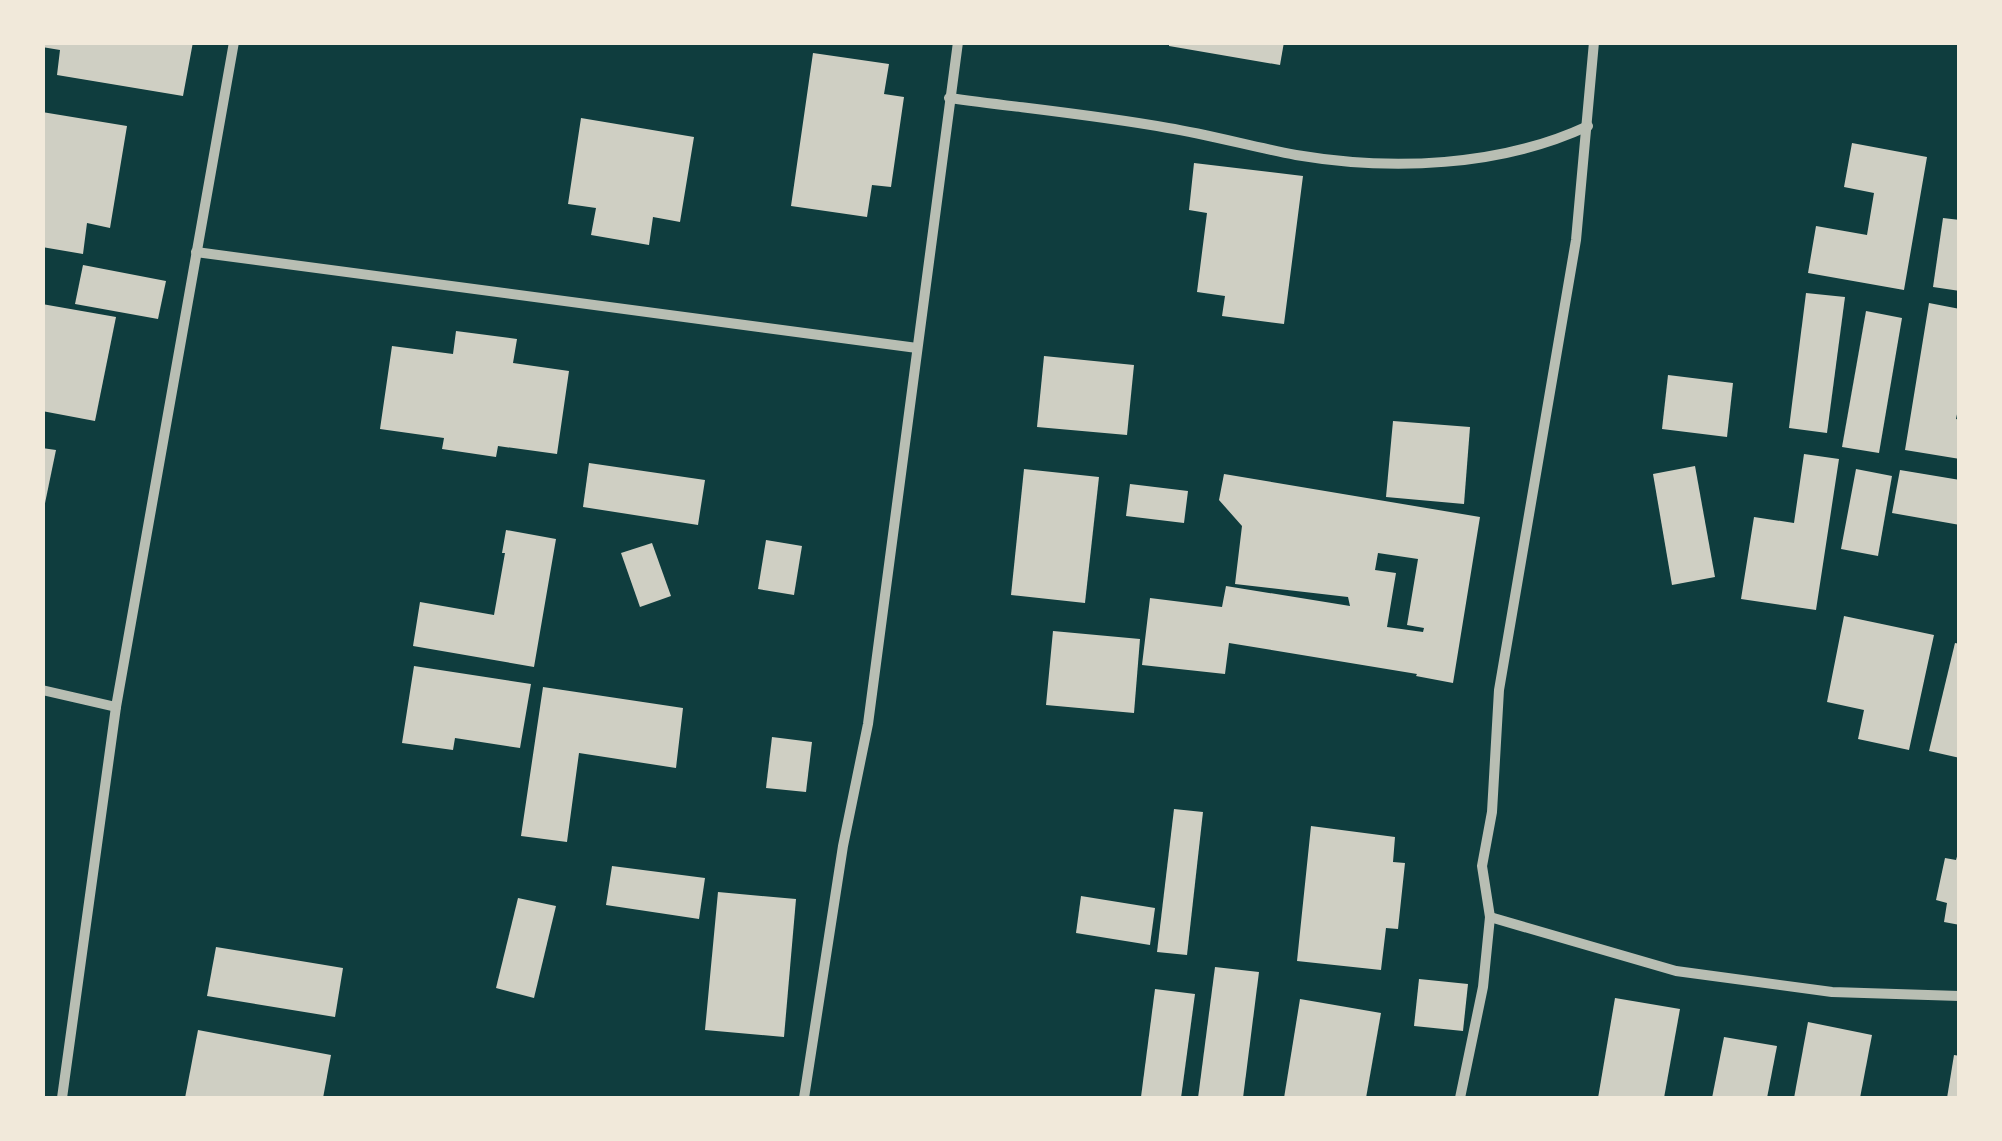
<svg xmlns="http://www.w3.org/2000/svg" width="2002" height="1141" font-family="'Exo 2',sans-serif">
	<rect width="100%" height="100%" fill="#0f3d3e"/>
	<g fill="#cfcfc3" fill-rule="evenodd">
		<polygon points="42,42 193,42 183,96 57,75 60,50 42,47"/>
		<polygon points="1169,42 1284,42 1280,65 1169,46"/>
		<polygon points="813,53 889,64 884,94 904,97 891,187 872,185 867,217 791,206"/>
		<polygon points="42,112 127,126 110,228 87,223 83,254 42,247"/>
		<polygon points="581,118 694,137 680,222 653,217 649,245 591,235 596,208 568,204"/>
		<polygon points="1852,143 1927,157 1904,290 1808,273 1816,226 1867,235 1874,193 1844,187"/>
		<polygon points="1194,163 1303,176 1284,324 1222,316 1225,296 1197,292 1207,213 1189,210"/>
		<polygon points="1943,218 1960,220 1960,291 1933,287"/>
		<polygon points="83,265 166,281 158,319 75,304"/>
		<polygon points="1806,293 1845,297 1827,433 1789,428"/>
		<polygon points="1929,303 1960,309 1960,400 1956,419 1960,420 1960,459 1905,450"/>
		<polygon points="42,304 116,317 95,421 42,411"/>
		<polygon points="1866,311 1902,318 1879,453 1842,447"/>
		<polygon points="456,331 517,339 513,363 569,371 557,454 498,446 496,457 442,449 444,438 380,429 392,346 453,354"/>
		<polygon points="1044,356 1134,365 1127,435 1037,427"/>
		<polygon points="1668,375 1733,383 1727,437 1662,429"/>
		<polygon points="1393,421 1470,427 1464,504 1386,497"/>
		<polygon points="42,448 56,450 44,508 42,508"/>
		<polygon points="1804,454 1839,459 1816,610 1741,599 1754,517 1794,523"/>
		<polygon points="589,463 705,480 698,525 583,507"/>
		<polygon points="1695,466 1715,577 1672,585 1653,474"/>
		<polygon points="1024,469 1099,477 1085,603 1011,595"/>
		<polygon points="1856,469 1892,476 1878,556 1841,549"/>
		<polygon points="1900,470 1960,480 1960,525 1892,513"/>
		<path d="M1224 474 1480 517 1453 683 1416 676 1417 674 1229 643 1225 674 1142 665 1150 598 1222 607 1226 586 1350 606 1348 597 1235 584 1242 526 1219 500ZM1378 553 1418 559 1407 625 1424 628 1423 632 1387 627 1396 573 1375 570Z"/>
		<polygon points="1130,484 1188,491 1184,523 1126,516"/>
		<polygon points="506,530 556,539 534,667 413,646 420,602 494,615 505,553 502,553"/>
		<polygon points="766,540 802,546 794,595 758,589"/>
		<polygon points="652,543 671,596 640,607 621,553"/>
		<polygon points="1844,616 1934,635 1909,750 1858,739 1864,710 1827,702"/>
		<polygon points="1053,631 1140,639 1134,713 1046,705"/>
		<polygon points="1955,643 1960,644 1960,758 1929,751"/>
		<polygon points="414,666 531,684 520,748 455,738 453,750 402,743"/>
		<polygon points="543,687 683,708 676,768 579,753 567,842 521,836"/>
		<polygon points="772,737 812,742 806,792 766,788"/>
		<polygon points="1174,809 1203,812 1187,955 1157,952"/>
		<polygon points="1311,826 1395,837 1393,862 1405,863 1398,929 1386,928 1381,970 1297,961"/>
		<polygon points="1958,853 1960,854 1960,925 1944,922 1947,903 1936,900 1945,858 1956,860"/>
		<polygon points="612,866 705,878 699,919 606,905"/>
		<polygon points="718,892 796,899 784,1037 705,1030"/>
		<polygon points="1081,896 1155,908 1150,945 1076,933"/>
		<polygon points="518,898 556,906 534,998 496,988"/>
		<polygon points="216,947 343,968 335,1017 207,996"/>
		<polygon points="1215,967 1259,972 1243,1098 1198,1098"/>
		<polygon points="1419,979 1468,984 1463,1031 1414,1026"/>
		<polygon points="1155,989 1195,994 1181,1098 1141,1097"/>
		<polygon points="1615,998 1680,1009 1664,1098 1598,1098"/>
		<polygon points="1300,999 1381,1013 1366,1098 1284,1098"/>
		<polygon points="1808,1022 1872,1035 1860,1098 1794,1098"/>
		<polygon points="198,1030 331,1055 323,1098 185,1098"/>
		<polygon points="1724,1037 1777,1046 1767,1098 1712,1098"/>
		<polygon points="1954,1055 1960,1056 1960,1098 1947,1098"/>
	</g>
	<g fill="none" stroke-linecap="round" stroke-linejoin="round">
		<g stroke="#b8beb3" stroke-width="10">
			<path d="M949 98C1022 108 1096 115 1168 128 1211 135 1253 147 1296 155 1391 171 1500 167 1588 126"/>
			<polyline points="196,252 917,348"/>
			<polyline points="42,690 116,707"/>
			<polyline points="1490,917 1676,971 1832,992 1960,996"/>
			<polyline points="62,1098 116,707 234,42"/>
			<polyline points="804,1098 843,846 868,724 958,42"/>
			<polyline points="1460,1098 1483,987 1490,917 1482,866 1492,812 1499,690 1576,240 1594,42"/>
		</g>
	</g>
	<rect width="2002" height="1141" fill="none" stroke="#f1e9da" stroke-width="90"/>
</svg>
